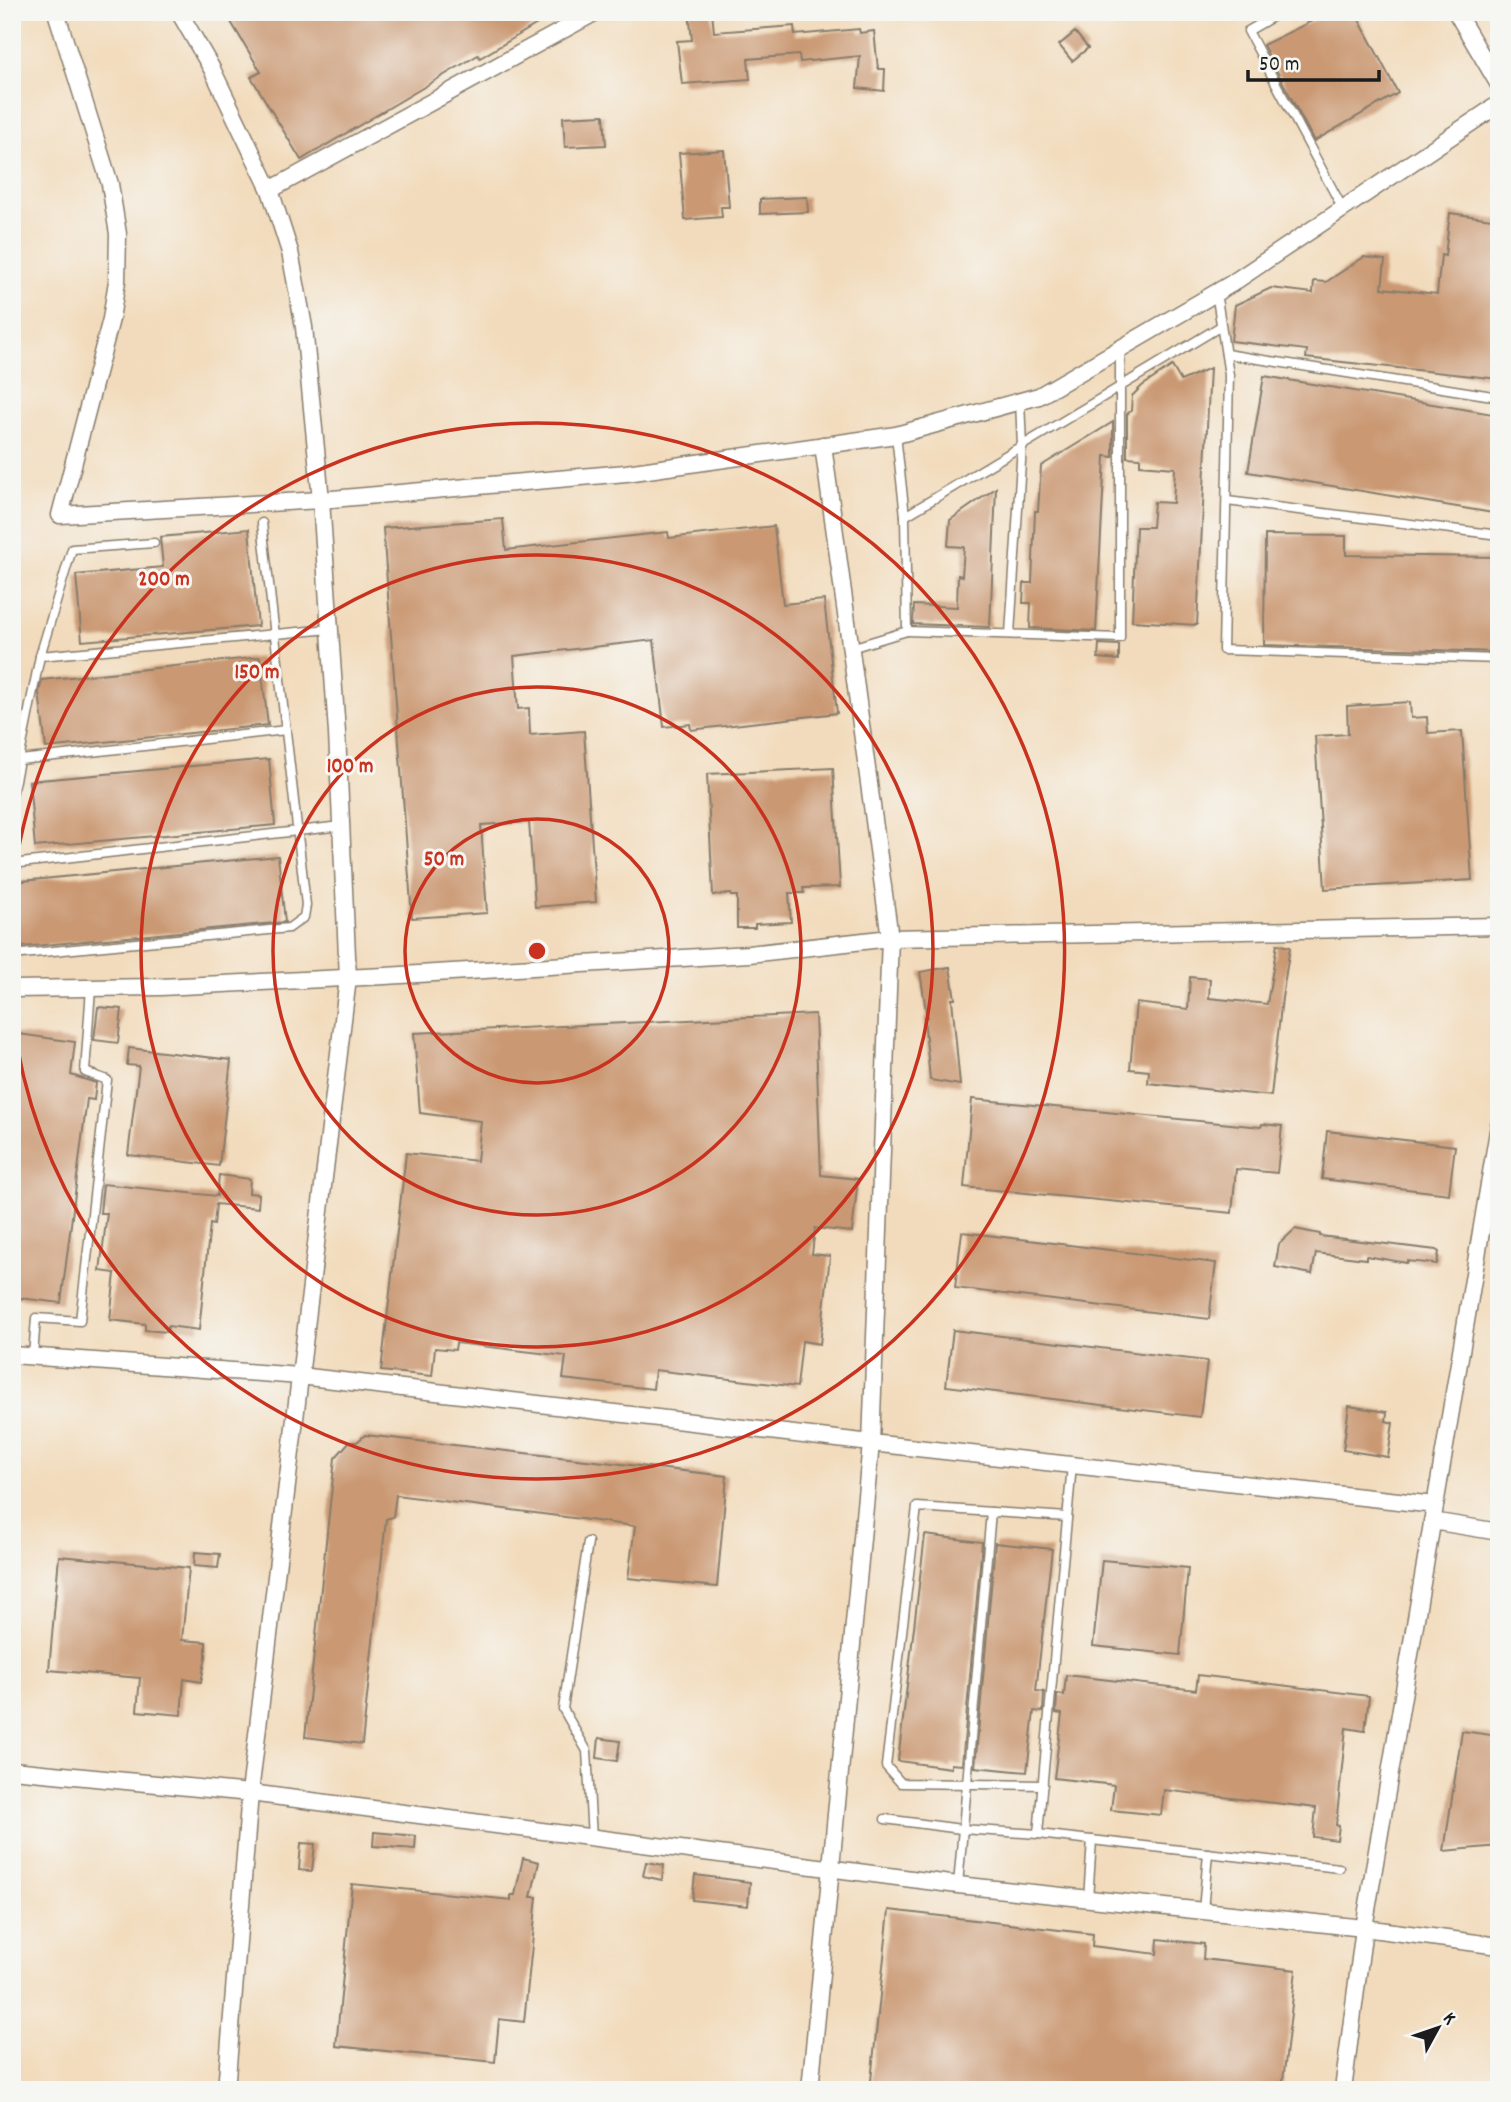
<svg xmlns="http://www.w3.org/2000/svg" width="1511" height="2102" font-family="Dekko,sans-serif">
	<rect width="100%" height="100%" fill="#f6f6f2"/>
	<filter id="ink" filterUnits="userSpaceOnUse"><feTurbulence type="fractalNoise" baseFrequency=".0143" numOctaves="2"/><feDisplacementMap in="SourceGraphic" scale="14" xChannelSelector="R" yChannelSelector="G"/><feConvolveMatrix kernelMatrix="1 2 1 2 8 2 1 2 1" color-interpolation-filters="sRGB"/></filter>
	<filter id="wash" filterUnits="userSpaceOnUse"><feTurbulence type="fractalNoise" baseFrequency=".00686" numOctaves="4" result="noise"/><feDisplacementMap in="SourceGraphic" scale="28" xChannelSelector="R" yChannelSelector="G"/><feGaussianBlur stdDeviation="1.57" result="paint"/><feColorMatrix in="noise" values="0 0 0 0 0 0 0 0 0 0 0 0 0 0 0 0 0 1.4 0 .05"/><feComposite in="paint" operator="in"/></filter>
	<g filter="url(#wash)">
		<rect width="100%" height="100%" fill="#f2dbbc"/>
		<g id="blocks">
			<g fill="#ca9973">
				<polygon points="225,12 557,12 480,58 478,55 301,160 251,77 261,72"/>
				<polygon points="689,12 712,12 714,32 794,26 795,35 859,29 860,33 874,31 878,69 885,69 884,91 857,88 860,56 800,62 799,55 748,59 750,79 682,84 677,41 692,40"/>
				<polygon points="1330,12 1355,12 1398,93 1314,141 1263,45"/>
				<polygon points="1075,32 1088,48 1072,61 1059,45"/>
				<polygon points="604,115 606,145 565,147 563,117"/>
				<polygon points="724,150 729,207 721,207 722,217 685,220 679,153"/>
				<polygon points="807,197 808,212 760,214 760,199"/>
				<polygon points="1450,213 1499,220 1499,293 1496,319 1499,320 1499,379 1306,358 1307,350 1231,341 1235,305 1271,288 1313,293 1314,281 1326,282 1364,257 1385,260 1382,288 1437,294 1441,255 1445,256"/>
				<polygon points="1172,366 1181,381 1210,368 1197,625 1132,621 1136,527 1152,527 1154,502 1173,503 1175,468 1140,465 1140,458 1127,457 1127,414 1131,411 1132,396 1142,386"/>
				<polygon points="1264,376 1499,415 1499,514 1248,472"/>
				<polygon points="1113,422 1113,457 1105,456 1096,631 1030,628 1031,603 1023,603 1024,583 1032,583 1035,511 1038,511 1041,466"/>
				<polygon points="996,488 990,627 913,624 914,605 957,607 958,575 962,576 964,547 948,546 950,520"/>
				<polygon points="503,519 506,550 668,532 669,538 774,526 783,604 824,600 837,713 691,730 690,724 664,727 654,640 514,656 518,709 529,708 530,735 584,731 596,902 535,907 529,822 481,825 487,913 412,918 383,528"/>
				<polygon points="249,529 258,626 82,641 76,575 163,567 160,537"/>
				<polygon points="1265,535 1346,536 1346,555 1499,557 1499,652 1264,645"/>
				<polygon points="1099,644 1119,645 1119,660 1098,658"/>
				<polygon points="260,657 268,725 46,748 39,692 42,680"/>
				<polygon points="1410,702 1411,718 1427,717 1428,733 1462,731 1472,880 1325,889 1315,736 1348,734 1347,706"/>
				<polygon points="269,759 275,825 35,847 29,781"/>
				<polygon points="833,768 840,887 803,888 804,893 789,893 791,922 755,924 755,928 737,928 737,896 731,896 731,894 713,895 707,774"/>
				<polygon points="278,856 285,922 12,948 12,882"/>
				<polygon points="1277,944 1290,947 1282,998 1271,1096 1148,1083 1149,1071 1130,1069 1136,1003 1188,1009 1190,977 1210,979 1209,998 1267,1004"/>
				<polygon points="950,967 955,999 952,999 960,1085 930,1080 924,1017 927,1017 920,972"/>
				<polygon points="98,1007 122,1009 118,1043 94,1040"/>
				<polygon points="815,1014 821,1175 858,1179 852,1232 815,1228 812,1254 830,1256 820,1344 802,1341 797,1387 655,1370 653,1389 563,1379 566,1356 456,1343 455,1350 435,1348 432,1376 381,1371 406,1153 477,1161 481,1121 420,1113 414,1033"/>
				<polygon points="12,1033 75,1042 71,1075 96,1083 94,1100 87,1099 61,1303 12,1297"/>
				<polygon points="129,1048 231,1060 219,1166 128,1155 139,1066 127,1065"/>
				<polygon points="972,1099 1261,1127 1262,1124 1282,1126 1277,1173 1236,1169 1232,1213 964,1187"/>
				<polygon points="1327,1131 1455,1146 1449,1194 1322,1179"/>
				<polygon points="219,1175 250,1179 249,1193 259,1194 258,1208 216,1204 214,1225 210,1224 199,1330 168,1326 167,1332 145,1330 145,1324 110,1320 115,1273 100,1271 107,1213 100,1213 103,1184 217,1196"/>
				<polygon points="1295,1229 1320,1234 1320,1236 1436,1250 1439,1252 1437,1264 1407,1261 1407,1263 1366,1256 1366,1259 1316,1253 1312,1274 1275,1267 1279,1244"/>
				<polygon points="962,1232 1216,1263 1209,1319 955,1288"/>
				<polygon points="953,1330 1207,1361 1200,1417 946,1386"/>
				<polygon points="1349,1406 1387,1412 1386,1421 1393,1423 1388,1457 1343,1450"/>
				<polygon points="365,1435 727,1476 717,1587 628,1578 635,1526 396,1495 393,1517 386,1519 362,1744 305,1737 335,1458 349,1442 357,1442"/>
				<polygon points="925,1535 982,1542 962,1765 951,1764 951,1768 898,1761"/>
				<polygon points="995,1543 1052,1549 1036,1691 1044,1692 1043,1712 1034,1711 1027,1772 975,1767"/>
				<polygon points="195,1552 220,1554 218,1568 194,1566"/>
				<polygon points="59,1556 189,1568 182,1640 206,1642 206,1657 201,1682 184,1679 181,1715 137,1711 140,1678 49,1670"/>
				<polygon points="1102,1560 1188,1568 1180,1655 1093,1646"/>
				<polygon points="1066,1675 1196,1690 1198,1675 1369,1696 1365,1731 1346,1728 1336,1825 1339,1826 1337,1840 1313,1837 1316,1808 1164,1790 1161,1815 1111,1810 1114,1785 1054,1778 1062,1714 1056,1713 1057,1694 1064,1695"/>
				<polygon points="1462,1731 1499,1736 1499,1846 1444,1851"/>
				<polygon points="599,1738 620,1741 617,1761 597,1758"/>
				<polygon points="374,1832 416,1836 415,1849 373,1846"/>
				<polygon points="301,1843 315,1844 312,1871 299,1870"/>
				<polygon points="523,1858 539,1862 531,1897 537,1897 524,2022 499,2019 495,2062 336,2046 352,1884 511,1900 511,1895 515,1895"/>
				<polygon points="646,1862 664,1865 662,1880 643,1876"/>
				<polygon points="695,1875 750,1882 748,1906 692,1900"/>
				<polygon points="889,1910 1093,1934 1092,1946 1157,1954 1158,1939 1204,1944 1203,1959 1296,1970 1282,2090 870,2090"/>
			</g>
		</g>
	</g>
	<g filter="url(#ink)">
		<use href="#blocks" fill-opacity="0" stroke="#877c6c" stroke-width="2"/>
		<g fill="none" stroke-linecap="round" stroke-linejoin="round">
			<defs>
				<g id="lane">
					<polyline points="1281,12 1248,31 1343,209"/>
					<polyline points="1216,292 1229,375 1223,650 1499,659"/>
					<polyline points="1226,354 1499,397"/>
					<polyline points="896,435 905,516"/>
					<polyline points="1227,501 1499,535"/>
					<polyline points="907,631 1120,638 1120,349"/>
					<polyline points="1010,634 1022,446 1020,401"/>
					<polyline points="851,648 907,631 905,516 1221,326"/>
					<polyline points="40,656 330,629"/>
					<polyline points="20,760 286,730"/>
					<polyline points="12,795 40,656 72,549 154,543"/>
					<polyline points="12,864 341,826"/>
					<polyline points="12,955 289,928 304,917 306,905 262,523"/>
					<polyline points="33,1356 36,1318 80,1321 107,1080 85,1072 91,988"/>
					<polyline points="588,1542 563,1709 587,1751 592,1838"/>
					<polyline points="1043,1785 901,1783 886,1766 917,1507 1067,1517"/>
					<polyline points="885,1819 961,1829 1038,1834 1339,1868"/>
					<polyline points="1038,1834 1072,1465"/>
					<polyline points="958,1885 991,1512"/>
					<polyline points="1088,1899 1092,1840"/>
					<polyline points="1203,1911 1208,1853"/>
				</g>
				<g id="street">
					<polyline points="56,12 110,184 118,234 117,281 111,319 60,515 321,500 626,473 896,435 1039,396 1231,284 1499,104"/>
					<polyline points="179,12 212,69 270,190 290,252 304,327 321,500 337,733 348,978 250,1793 226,2090"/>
					<polyline points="1456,12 1499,85"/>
					<polyline points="270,190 596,12"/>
					<polyline points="12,989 161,987 385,976 749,954 890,938 1499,926"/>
					<polyline points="12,1355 300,1376 871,1443 1435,1505"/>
					<polyline points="1432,1521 1499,1532"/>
					<polyline points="12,1770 250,1793 958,1885 1364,1928 1499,1946"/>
					<polyline points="810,2090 871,1443 890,938 823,445"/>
					<polyline points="1343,2090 1364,1928 1499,1125"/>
				</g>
			</defs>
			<use href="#lane" stroke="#877c6c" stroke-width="11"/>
			<use href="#street" stroke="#877c6c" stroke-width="19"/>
			<use href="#lane" stroke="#fff" stroke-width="8"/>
			<use href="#street" stroke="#fff" stroke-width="16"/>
		</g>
	</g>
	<g fill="none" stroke="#c8321e" stroke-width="3.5">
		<circle cx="537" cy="951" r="132"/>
		<circle cx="537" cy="951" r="264"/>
		<circle cx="537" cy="951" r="396"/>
		<path d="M12 891A528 528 0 1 1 12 1011"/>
	</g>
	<circle cx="537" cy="951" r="10" fill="#c8321e" stroke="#f6f6f2" stroke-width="3.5"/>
	<g font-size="21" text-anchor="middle" font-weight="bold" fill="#c8321e" stroke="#f6f6f2" stroke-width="6" stroke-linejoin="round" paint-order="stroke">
		<text x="164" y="585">200 m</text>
		<text x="257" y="678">150 m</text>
		<text x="350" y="772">100 m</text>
		<text x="444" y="865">50 m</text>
	</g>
	<rect width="1511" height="2102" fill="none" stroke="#f6f6f2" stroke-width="42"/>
	<g transform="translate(1438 2028) rotate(50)" stroke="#f6f6f2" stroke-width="5" paint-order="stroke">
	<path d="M0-5L12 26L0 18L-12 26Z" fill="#1c1c1c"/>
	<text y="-10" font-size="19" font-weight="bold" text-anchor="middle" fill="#1c1c1c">K</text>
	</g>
	<path d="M1248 70v10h131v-10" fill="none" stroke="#1c1c1c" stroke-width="3.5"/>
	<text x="1259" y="70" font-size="21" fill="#1c1c1c" stroke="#f6f6f2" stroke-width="5" paint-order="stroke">50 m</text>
</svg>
